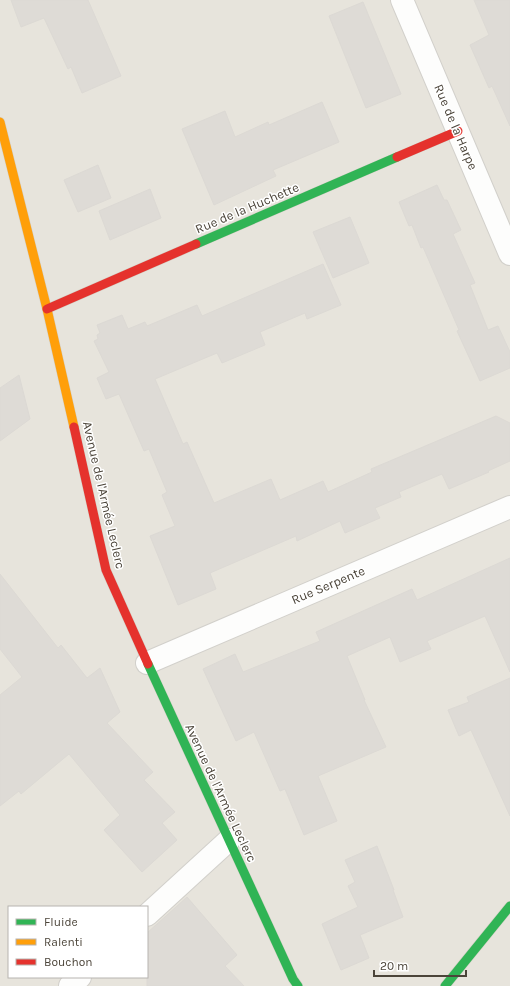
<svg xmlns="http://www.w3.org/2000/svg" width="510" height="986" font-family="Karla,sans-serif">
	<rect width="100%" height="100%" fill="#f4f2ee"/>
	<path fill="#e7e4dc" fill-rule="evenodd" d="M0 0H510V986H0ZM9 907H147V977H9Z"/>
	<g fill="#dedbd6" stroke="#dcd9d4">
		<polygon points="11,0 88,0 121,76 82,93 71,67 68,69 44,18 21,27"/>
		<polygon points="474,0 510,0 510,126 492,86 489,88 470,45 489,35"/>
		<polygon points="363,2 401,94 366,108 329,16"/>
		<polygon points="322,102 339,142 273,170 276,176 214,205 182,129 225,111 235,137 268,122 269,125"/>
		<polygon points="98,165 111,198 78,212 64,180"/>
		<polygon points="437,185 444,200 447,200 461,230 453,234 475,283 470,285 488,330 498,326 510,352 510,368 480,381 457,331 459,330 423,247 421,248 412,225 409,226 399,202"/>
		<polygon points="150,189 161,218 110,240 99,211"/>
		<polygon points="350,217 369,263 333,278 313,232"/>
		<polygon points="323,264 341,305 307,319 305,313 260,332 265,345 222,363 217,353 155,379 183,444 187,442 214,503 271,479 280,500 323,481 328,492 372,472 371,469 496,416 510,423 510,461 488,471 489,472 449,489 442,474 399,492 401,497 375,508 380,518 345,533 340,521 297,541 296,536 210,573 216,589 178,605 150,536 175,526 162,495 167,492 149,449 144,451 119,394 106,399 97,378 109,372 94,341 98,339 97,335 100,333 97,325 122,315 128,329 145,322 147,326 197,305 202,316"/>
		<polygon points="19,375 30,419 0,441 0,388"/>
		<polygon points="510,558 510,672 485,616 427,641 431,649 400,662 390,637 347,656 365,700 364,700 386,747 318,776 337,821 304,835 285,789 280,791 254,732 236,741 203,669 235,654 243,672 320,641 316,632 412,589 417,600"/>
		<polygon points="0,574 58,648 61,645 87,678 100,668 120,712 107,723 153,772 144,780 175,812 162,823 177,840 142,872 104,830 120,815 69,754 21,794 19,791 0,806 0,695 22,677 0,649"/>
		<polygon points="510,678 510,816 471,730 459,736 448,710 469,702 467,697"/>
		<polygon points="377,846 394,890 393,890 403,917 360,935 369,958 341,970 322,924 358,907 348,886 355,882 345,860"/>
		<polygon points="187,897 237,955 225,966 244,986 147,986 147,933"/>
	</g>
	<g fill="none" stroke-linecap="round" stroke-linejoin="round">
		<defs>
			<g id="street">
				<polyline points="402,0 510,254"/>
				<polyline points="147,663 510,507"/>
				<polyline points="147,915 229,840"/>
				<polyline points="70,986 80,977"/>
			</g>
			<g id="fast">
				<polyline points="196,244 397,157"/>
				<polyline points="148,664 293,979 298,986"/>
				<polyline points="445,986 510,906"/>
			</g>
			<polyline id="slow" points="0,122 47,309 74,427"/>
			<g id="jam">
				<polyline points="397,157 458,131"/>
				<polyline points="47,309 196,244"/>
				<polyline points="74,427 106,570 148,664"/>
			</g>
		</defs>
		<use href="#street" stroke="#d2d0cb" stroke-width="24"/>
		<use href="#fast" stroke="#d3cfc5" stroke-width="10"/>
		<use href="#slow" stroke="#d3cfc5" stroke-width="10"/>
		<use href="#jam" stroke="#d3cfc5" stroke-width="10"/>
		<use href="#street" stroke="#fdfdfc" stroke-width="22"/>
		<use href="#fast" stroke="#30b455" stroke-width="9"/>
		<use href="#slow" stroke="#ff9f0a" stroke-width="9"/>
		<use href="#jam" stroke="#e5322d" stroke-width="9"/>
	</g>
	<g text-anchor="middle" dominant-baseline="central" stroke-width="3" stroke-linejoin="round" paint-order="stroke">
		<g font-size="13" fill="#4b4439" stroke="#fff">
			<text transform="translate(456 127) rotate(67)">Rue de la Harpe</text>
			<text transform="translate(247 208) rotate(-23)">Rue de la Huchette</text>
			<text transform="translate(104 495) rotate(77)">Avenue de l'Armée Leclerc</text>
			<text transform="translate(328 585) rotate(-23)">Rue Serpente</text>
			<text transform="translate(221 793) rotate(65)">Avenue de l'Armée Leclerc</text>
		</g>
	</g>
	<rect x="8" y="906" width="140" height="72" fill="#ffffff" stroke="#b7b4b0"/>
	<rect x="16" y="919" width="20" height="6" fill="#30b455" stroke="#b7b4b0"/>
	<text x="44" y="926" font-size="12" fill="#4b4439">Fluide</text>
	<rect x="16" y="939" width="20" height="6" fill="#ff9f0a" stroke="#b7b4b0"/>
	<text x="44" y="946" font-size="12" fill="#4b4439">Ralenti</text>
	<rect x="16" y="959" width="20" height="6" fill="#e5322d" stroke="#b7b4b0"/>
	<text x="44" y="966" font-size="12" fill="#4b4439">Bouchon</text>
	<path d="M374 970v6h92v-6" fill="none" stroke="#4b4439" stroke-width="2"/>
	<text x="380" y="970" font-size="12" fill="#4b4439" stroke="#ffffff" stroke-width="3" paint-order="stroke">20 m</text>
</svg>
